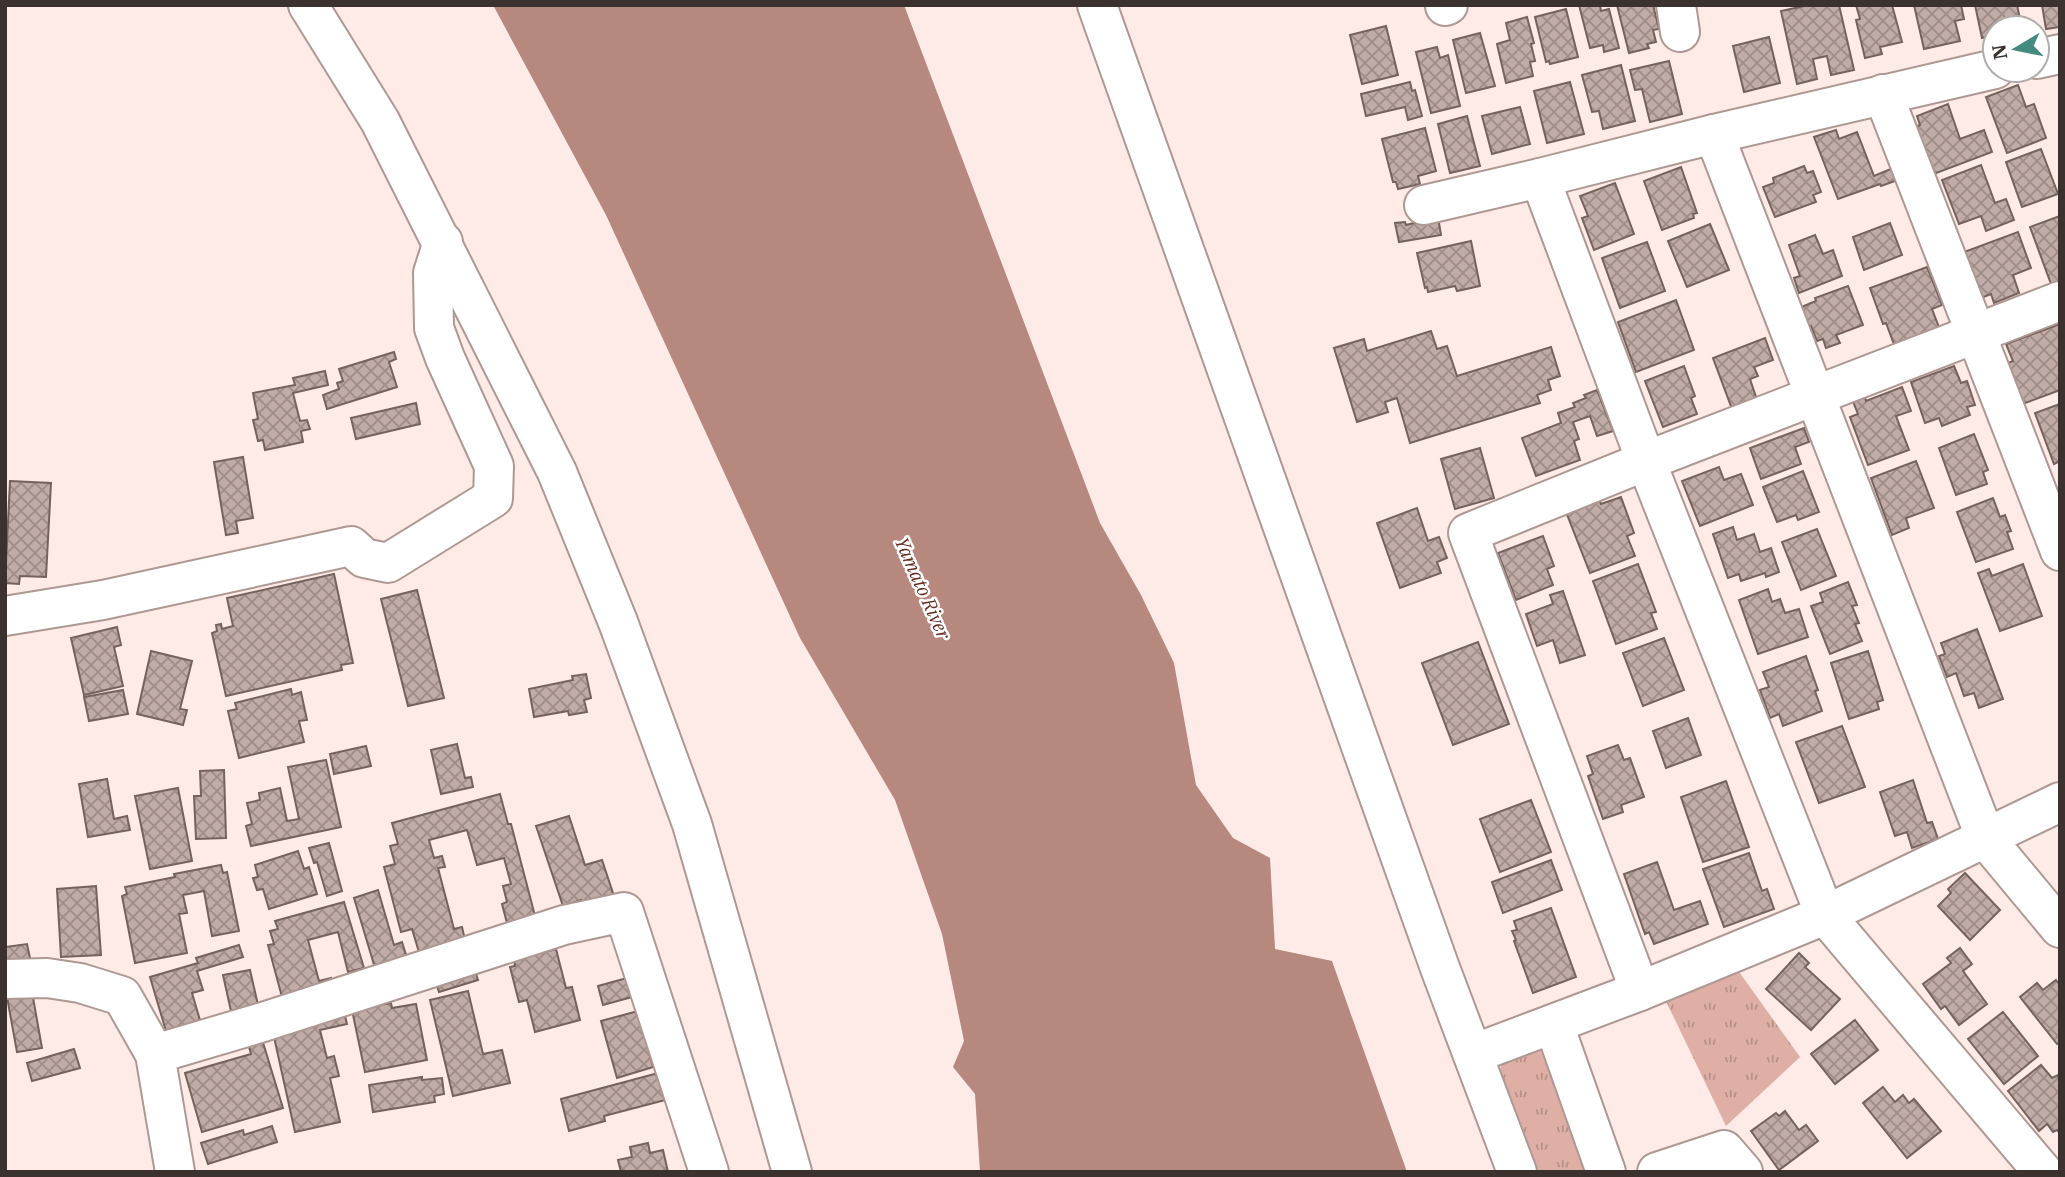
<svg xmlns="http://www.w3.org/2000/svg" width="2065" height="1177" font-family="'IBM Plex Serif',serif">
	<defs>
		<pattern id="park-tufts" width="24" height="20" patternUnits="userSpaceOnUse" patternTransform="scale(1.75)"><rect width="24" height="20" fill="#dfafa5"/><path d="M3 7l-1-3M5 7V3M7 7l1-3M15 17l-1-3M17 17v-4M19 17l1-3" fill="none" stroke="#b68f87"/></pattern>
		<pattern id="building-cross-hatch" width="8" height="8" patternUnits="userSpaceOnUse" patternTransform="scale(1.75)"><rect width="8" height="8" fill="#c1aba6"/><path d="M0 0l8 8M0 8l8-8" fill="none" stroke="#9e8c88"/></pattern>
	</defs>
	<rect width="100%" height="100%" fill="#feeae6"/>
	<g fill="url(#park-tufts)">
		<polygon points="1737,969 1800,1057 1726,1126 1664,997"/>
		<polygon points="1539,1046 1588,1172 1534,1172 1499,1073 1503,1060"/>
	</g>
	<polygon fill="#b7887e" points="493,5 904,5 1100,523 1141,595 1174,663 1196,785 1233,838 1270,858 1275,949 1332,961 1407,1172 980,1172 975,1094 953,1067 964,1041 942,934 895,800 800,638 606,215"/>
	<g fill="url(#building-cross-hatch)" stroke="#75615d" stroke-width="2">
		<polygon points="1579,5 1600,5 1601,11 1609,9 1619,48 1604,52 1603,45 1590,48"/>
		<polygon points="1617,5 1653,5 1659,29 1653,30 1656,42 1647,44 1649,48 1629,53"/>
		<polygon points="1809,5 1839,5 1854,70 1831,75 1827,56 1813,59 1817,79 1797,84 1781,11"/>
		<polygon points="1856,5 1892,5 1902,42 1880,47 1882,54 1865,58 1856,20 1860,19"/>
		<polygon points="1914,5 1961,5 1964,19 1955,21 1960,41 1924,49"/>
		<polygon points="1975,5 2017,5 2022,28 1995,28 1995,35 1982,38"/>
		<polygon points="2042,5 2060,5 2060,27 2046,29"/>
		<polygon points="1566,9 1578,57 1550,64 1549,61 1546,62 1535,17"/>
		<polygon points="1527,17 1534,43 1531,44 1535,61 1530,62 1533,76 1506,83 1497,44 1510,40 1506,23"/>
		<polygon points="1386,26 1398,75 1362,84 1350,35"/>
		<polygon points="1480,33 1495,86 1466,93 1453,40"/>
		<polygon points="1769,37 1780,83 1744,92 1733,46"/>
		<polygon points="1437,47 1440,58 1448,55 1460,106 1431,113 1416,52"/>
		<polygon points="1669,61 1682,114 1650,122 1642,89 1635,90 1630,70"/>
		<polygon points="1621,65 1635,121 1603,129 1599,111 1592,112 1582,75"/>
		<polygon points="1410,82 1412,91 1415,90 1422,116 1408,120 1405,107 1366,116 1361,94"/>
		<polygon points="1570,82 1584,134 1547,143 1534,91"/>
		<polygon points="2018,85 2026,107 2034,104 2046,138 2007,153 1986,97"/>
		<polygon points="1948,104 1960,139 1984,130 1992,152 1931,175 1914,127 1920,125 1917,116"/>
		<polygon points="1520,107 1530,144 1492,154 1482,116"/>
		<polygon points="1467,116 1480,166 1450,173 1438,124"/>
		<polygon points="1425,128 1436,171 1418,176 1420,184 1398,189 1396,182 1393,182 1382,139"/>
		<polygon points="1836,130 1839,139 1857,132 1874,176 1893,168 1898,180 1881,186 1880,184 1838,199 1814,137"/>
		<polygon points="2041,149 2058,194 2022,207 2006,162"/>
		<polygon points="1981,165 1995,203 2006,199 2014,220 1986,231 1981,216 1959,224 1942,180"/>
		<polygon points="1804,166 1807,173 1813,171 1821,192 1813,195 1816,202 1775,217 1763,187 1774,183 1773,178"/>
		<polygon points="1681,167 1697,213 1693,214 1694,218 1662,230 1644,181"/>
		<polygon points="1615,183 1634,234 1594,250 1582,218 1588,216 1580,196"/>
		<polygon points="2060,216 2060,281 2051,284 2030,227"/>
		<polygon points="1438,217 1441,235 1399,242 1395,223 1405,222 1406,225"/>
		<polygon points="1890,223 1902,255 1864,270 1853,237"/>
		<polygon points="1710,224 1729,270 1687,287 1668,241"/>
		<polygon points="2018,232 2031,268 2013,275 2019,293 1994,303 1991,294 1981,298 1964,252"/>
		<polygon points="1815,235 1823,254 1833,250 1842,276 1799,293 1794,278 1800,276 1789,245"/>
		<polygon points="1471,241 1480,286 1457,291 1455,286 1428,292 1427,287 1425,288 1417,253"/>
		<polygon points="1647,242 1665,291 1620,308 1602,258"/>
		<polygon points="1927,267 1942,305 1932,309 1940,330 1895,347 1886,323 1883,324 1870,288"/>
		<polygon points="1848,286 1863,325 1836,335 1840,343 1826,348 1823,339 1817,341 1811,326 1807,328 1799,308 1816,301 1815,298"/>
		<polygon points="1676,300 1694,350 1636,372 1618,322"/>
		<polygon points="2060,324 2060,390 2020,405 2006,364 2013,361 2006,344"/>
		<polygon points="1431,331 1437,349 1447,346 1457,376 1551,347 1560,376 1548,380 1551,390 1537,395 1540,403 1410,443 1397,398 1385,402 1388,412 1357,422 1334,348 1364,339 1367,351"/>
		<polygon points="1765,338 1773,360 1754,367 1758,376 1750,379 1757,400 1732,409 1713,358"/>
		<polygon points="394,352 396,359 389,362 397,387 327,409 323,395 339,389 337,383 343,381 339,369"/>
		<polygon points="1684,366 1695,396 1691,398 1697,414 1663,427 1645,381"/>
		<polygon points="1954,366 1961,383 1967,381 1975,405 1967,407 1970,415 1942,426 1939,418 1925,423 1911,382"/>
		<polygon points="325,371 328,385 293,393 300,421 307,420 310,429 301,431 303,442 265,450 263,440 258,441 253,420 258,419 253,393 295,385 293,378"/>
		<polygon points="1902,387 1911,411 1896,416 1909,450 1868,465 1850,417 1858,414 1852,399 1864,394 1866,401"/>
		<polygon points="1597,390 1613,431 1597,436 1590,416 1573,422 1579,439 1574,441 1580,460 1536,476 1522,438 1561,423 1558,413 1575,407 1573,403 1586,398 1584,395"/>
		<polygon points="416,403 420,424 356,439 351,418"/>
		<polygon points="2060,404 2060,461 2054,464 2035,413"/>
		<polygon points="1804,428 1809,442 1795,447 1801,464 1761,479 1750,448"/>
		<polygon points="1974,434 1988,470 1983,472 1987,484 1956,495 1939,448"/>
		<polygon points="1480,448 1494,498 1455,509 1441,459"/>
		<polygon points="243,457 253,518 236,521 238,533 226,535 214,462"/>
		<polygon points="1916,461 1934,508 1906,518 1909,528 1892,535 1871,478"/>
		<polygon points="1719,467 1724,480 1741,474 1753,505 1700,526 1682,481"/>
		<polygon points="1803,471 1819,512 1798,520 1796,515 1777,522 1763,487"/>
		<polygon points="10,481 51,483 46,577 20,576 19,584 5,583"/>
		<polygon points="1621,497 1634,533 1627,536 1635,556 1590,573 1566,512 1599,500 1601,504"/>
		<polygon points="1993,498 2000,517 2005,515 2011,531 2007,532 2013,549 1976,562 1957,512"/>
		<polygon points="1417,508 1428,541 1439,537 1447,558 1437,562 1441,573 1400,588 1377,523"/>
		<polygon points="1733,527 1737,540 1754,534 1760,552 1771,548 1779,572 1766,577 1765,573 1741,581 1739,574 1728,578 1713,534"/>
		<polygon points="1817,529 1836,576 1801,590 1782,542"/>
		<polygon points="1543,536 1554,566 1547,569 1553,585 1516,600 1498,553"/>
		<polygon points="1638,564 1656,612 1651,613 1657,629 1616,644 1593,581"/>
		<polygon points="2023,564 2042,616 2000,631 1978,573 1989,569 1992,576"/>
		<polygon points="334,574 353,663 341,665 342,670 226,696 212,633 217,631 216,625 221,624 222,629 233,626 227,598"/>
		<polygon points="1848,582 1857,605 1852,606 1859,623 1855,624 1862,641 1830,654 1811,606 1823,602 1820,593"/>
		<polygon points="1768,589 1772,602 1780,599 1785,613 1799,609 1808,637 1758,654 1739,600"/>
		<polygon points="417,590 444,698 408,706 381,599"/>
		<polygon points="1563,591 1585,655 1560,663 1553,640 1537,646 1526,614 1553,604 1550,595"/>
		<polygon points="117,627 121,645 114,647 123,686 84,695 71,638"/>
		<polygon points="1977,629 2003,699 1979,708 1974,693 1964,696 1956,673 1947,677 1939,656 1945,654 1941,643"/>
		<polygon points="1664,638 1684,690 1643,706 1623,653"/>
		<polygon points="1478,642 1509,724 1453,745 1422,663"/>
		<polygon points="151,651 192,661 180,709 187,710 183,725 137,714"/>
		<polygon points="1868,651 1883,700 1877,702 1879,709 1849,719 1831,663"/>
		<polygon points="1806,656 1818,690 1815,691 1822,711 1783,726 1779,714 1770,718 1760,690 1769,687 1763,672"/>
		<polygon points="586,674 591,698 584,700 587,712 569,715 568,711 534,717 529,689 573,680 572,676"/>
		<polygon points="291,689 292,695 301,692 307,720 299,721 304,742 239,758 228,711 237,709 235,703"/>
		<polygon points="123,690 128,714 89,721 84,697"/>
		<polygon points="1688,718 1701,755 1666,768 1653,731"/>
		<polygon points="1842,726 1865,787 1819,803 1796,742"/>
		<polygon points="457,744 465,778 471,777 473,787 441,794 431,750"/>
		<polygon points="1618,745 1624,760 1630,758 1644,797 1621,805 1623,812 1603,819 1588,776 1593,774 1587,756"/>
		<polygon points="366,746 371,766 334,774 330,754"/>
		<polygon points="326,760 341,827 251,846 246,826 252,824 247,803 260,800 259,793 280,788 287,821 299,819 288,767"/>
		<polygon points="224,770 226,838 196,839 194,796 201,796 200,771"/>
		<polygon points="107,779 114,819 127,816 130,830 88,837 79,784"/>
		<polygon points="1913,780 1927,823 1932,822 1938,839 1912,848 1907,832 1895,836 1880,792"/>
		<polygon points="1726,781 1749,847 1703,862 1681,797"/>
		<polygon points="178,788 192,861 150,869 135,796"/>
		<polygon points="500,794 508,824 511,824 535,916 507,923 502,904 507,902 503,886 511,884 504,858 477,865 467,830 429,840 434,858 442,856 445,867 438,868 454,929 462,927 465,940 419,952 412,929 401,932 384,867 395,864 390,846 398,844 392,823"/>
		<polygon points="1531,800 1551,852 1500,872 1480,819"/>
		<polygon points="569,816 585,865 602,860 614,896 583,906 581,900 563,906 536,826"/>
		<polygon points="329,843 342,891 327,896 317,862 314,863 309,848"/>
		<polygon points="298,851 304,869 309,867 317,894 269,909 263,889 257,890 253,878 258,877 255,865"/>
		<polygon points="1749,853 1762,891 1767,889 1774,909 1724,927 1703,869"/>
		<polygon points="1551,860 1562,890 1503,913 1492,882"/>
		<polygon points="1657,862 1674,910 1700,901 1708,924 1654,944 1649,932 1645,934 1624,874"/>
		<polygon points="221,865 223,873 227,872 239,931 212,936 204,891 183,895 187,913 179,914 187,953 135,963 122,896 127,894 125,887 175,877 174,874"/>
		<polygon points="1965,873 2000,910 1970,940 1938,906 1951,893 1948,889"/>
		<polygon points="96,886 101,955 61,957 57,889"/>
		<polygon points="378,890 394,945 402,942 407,958 375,968 354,898"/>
		<polygon points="344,902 364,968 348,972 338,932 308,940 319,981 331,978 331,983 282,997 268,945 274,944 270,931 278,929 275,921"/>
		<polygon points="1551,908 1576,977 1533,993 1514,941 1516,940 1512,931 1517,930 1514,921"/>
		<polygon points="27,944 31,963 5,967 5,947"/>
		<polygon points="239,945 243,957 197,971 203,990 192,993 202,1027 168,1038 150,977 198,963 196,958"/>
		<polygon points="1960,948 1972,964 1963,971 1987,1004 1959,1025 1945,1006 1941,1009 1923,984 1951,963 1947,958"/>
		<polygon points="556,949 566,988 572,987 580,1020 535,1032 527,1000 519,1002 510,967 515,966 514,960"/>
		<polygon points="1799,953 1809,963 1805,967 1840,999 1811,1030 1766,989"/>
		<polygon points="473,964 478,980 439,992 434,977"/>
		<polygon points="250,970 258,1005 231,1011 223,975"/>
		<polygon points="627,978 632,997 603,1005 598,986"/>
		<polygon points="2056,980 2060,985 2060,1042 2057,1044 2020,997 2037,983 2043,990"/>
		<polygon points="468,991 483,1054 502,1050 510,1083 453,1096 430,1000"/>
		<polygon points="32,992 42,1048 17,1052 7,997"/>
		<polygon points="391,1003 392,1008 416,1004 427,1060 365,1072 352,1010"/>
		<polygon points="638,1011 653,1067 617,1078 601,1021"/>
		<polygon points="344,1012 347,1024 320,1030 327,1058 334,1056 339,1076 330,1078 340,1122 295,1132 272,1028"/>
		<polygon points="2003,1012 2038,1056 2004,1084 1968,1039"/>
		<polygon points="1855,1020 1878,1050 1835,1084 1811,1054"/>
		<polygon points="261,1036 283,1108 202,1132 185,1073 251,1054 247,1040"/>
		<polygon points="74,1049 80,1068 32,1081 27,1063"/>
		<polygon points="2041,1065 2052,1078 2060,1074 2060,1133 2057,1130 2053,1132 2047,1124 2039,1131 2008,1091"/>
		<polygon points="662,1072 669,1099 604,1116 605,1121 569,1131 561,1099"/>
		<polygon points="422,1077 422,1080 442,1078 444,1094 434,1096 435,1102 373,1112 369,1085"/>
		<polygon points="1883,1087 1895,1102 1903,1095 1909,1103 1914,1099 1941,1131 1907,1158 1863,1103"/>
		<polygon points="1785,1111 1799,1130 1806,1125 1818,1141 1779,1170 1751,1131 1776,1113 1779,1116"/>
		<polygon points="272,1126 277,1142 208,1164 201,1143 243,1130 244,1135"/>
		<polygon points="648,1143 650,1153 663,1150 668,1172 621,1172 618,1160 632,1157 630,1147"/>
	</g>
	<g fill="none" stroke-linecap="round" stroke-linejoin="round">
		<defs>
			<g id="minor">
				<polyline points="308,5 380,121 557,472 618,622 692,824 792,1172"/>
				<polyline points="1676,5 1680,32"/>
				<polyline points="1445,6 1448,5"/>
				<polyline points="2037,59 2060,54"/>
				<polyline points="1995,69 1714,134 1540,178 1646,461 1825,915 2043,1172"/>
				<polyline points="1883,94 2060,551"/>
				<polyline points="1714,134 1986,839 2060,928"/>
				<polyline points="1424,205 1540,178"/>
				<polyline points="5,616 103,600 351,546 364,558 388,563 493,498 494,466 445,358 434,328 433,273 443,242"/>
				<polyline points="5,979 47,978 80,983 122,996 155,1054 175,1172"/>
				<polyline points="1640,991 1468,533 1646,461 2060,301"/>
				<polyline points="1554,1025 1606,1172"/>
				<polyline points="155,1054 263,1022 564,925 624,912 709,1172"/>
				<polyline points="1473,1054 1640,991 1825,915 2060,802"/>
				<polyline points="1657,1172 1724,1150 1743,1172"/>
			</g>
			<polyline id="tertiary" points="1097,5 1440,968 1517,1172"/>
		</defs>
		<use href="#minor" stroke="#ae9893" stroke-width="42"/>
		<use href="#tertiary" stroke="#ae9893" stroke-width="42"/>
		<use href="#minor" stroke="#fff" stroke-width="38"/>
		<use href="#tertiary" stroke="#fff" stroke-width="38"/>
	</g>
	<g text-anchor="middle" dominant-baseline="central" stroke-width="5" stroke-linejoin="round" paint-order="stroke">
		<g font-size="19" font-style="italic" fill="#672a1f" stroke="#fff">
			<text transform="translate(923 588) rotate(66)">Yamato River</text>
		</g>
	</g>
	<rect width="2065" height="1177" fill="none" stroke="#3b312f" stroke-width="14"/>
	<g transform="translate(2016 49) rotate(260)"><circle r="33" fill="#ffffff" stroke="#b1adac" stroke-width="2"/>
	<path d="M0-5L12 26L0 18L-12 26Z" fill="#458a7f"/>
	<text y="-10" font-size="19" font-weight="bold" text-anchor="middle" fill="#3b312f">N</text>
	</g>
</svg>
